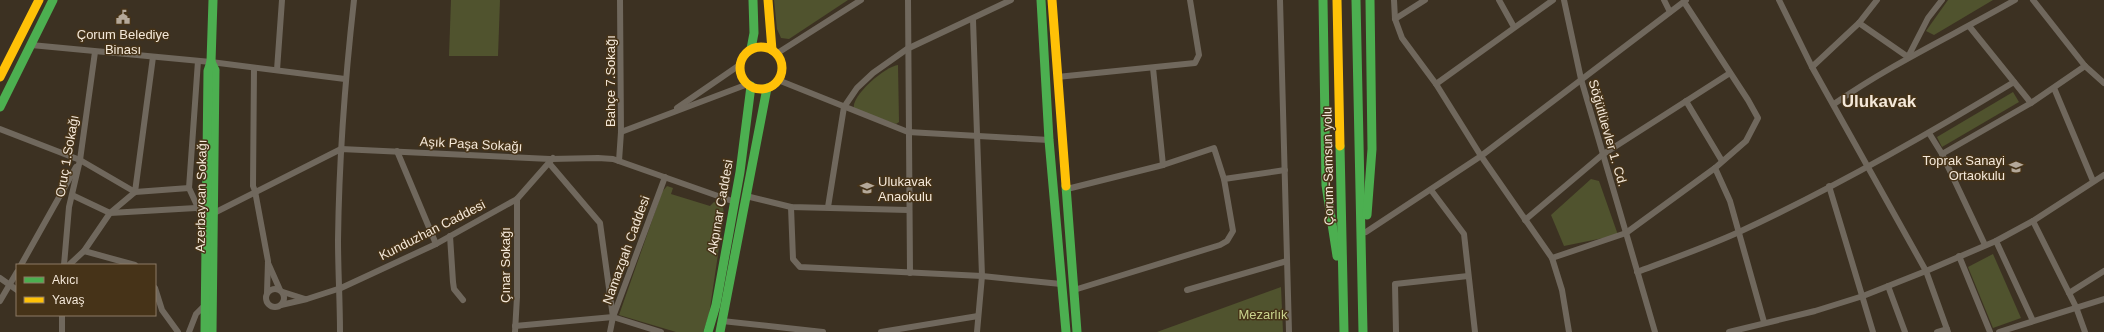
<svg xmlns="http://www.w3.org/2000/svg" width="2104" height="332" font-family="Arial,sans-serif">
	<rect width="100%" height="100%" fill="#3c3122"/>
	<g fill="#50532e">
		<polygon points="451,0 500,0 498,56 449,56"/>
		<polygon points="774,0 848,0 789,39 781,38 777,29"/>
		<polygon points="1948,0 1993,0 1934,35 1926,31"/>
		<path d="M898 65 899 122 896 124 854 109C850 96 886 66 898 65Z"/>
		<polygon points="2013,92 2019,102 1942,147 1937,137"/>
		<polygon points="1591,179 1599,181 1618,235 1564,246 1551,215"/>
		<polygon points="667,186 673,188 671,194 710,206 714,202 723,207 724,214 709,315 703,332 676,332 619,315 662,192"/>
		<polygon points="1993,254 2021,318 1993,328 1968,267"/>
		<polygon points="1281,287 1283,332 1157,332"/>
	</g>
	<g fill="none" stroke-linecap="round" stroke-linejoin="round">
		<g stroke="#70685d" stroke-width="6">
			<polyline points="908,0 910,273"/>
			<polyline points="1280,0 1289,332"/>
			<polyline points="1394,0 1395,19 1402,38 1436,84"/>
			<polyline points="1499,0 1514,27"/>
			<polyline points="1553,0 1436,84 1481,156 1552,258 1562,290 1569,332"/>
			<polyline points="1564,0 1581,79 1655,332"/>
			<polyline points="1664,0 1670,12"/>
			<polyline points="1779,0 1812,67 1926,271 1948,332"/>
			<polyline points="2033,0 2085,66 2104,83"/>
			<polyline points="1395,19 1425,0"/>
			<polyline points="973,20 982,276 977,332"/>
			<polyline points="1859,23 1908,57"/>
			<polyline points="1969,26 2031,103"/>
			<polyline points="31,45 211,62 345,79"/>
			<polyline points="776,54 861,0"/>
			<polyline points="1908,57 1928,18 1942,0"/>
			<polyline points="198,61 189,188 200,212 214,213 341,149 550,159 598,158 613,159 735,202"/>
			<polyline points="1812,67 1859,23 1877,0"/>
			<polyline points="254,68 253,186 255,191 268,261 267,293"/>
			<polyline points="1153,68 1163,165"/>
			<polyline points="277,70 282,0"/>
			<polyline points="1057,77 1195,63 1199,55 1190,0"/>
			<polyline points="778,80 908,132 1049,140"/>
			<polyline points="2054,88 2093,181"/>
			<polyline points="1686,101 1722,161"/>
			<path d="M1834 104C1891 64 1954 35 2015 0"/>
			<polyline points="677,108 741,64"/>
			<polyline points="0,129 80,160 135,192 153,57"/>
			<polyline points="621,132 748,84"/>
			<polyline points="1929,133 1942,154 1985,245"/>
			<polyline points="397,151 436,244"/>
			<polyline points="1942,154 2031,103 2085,66"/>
			<polyline points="619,161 621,132 620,0"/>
			<polyline points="549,163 600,223 613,317"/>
			<polyline points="1715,168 1730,201 1764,322"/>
			<polyline points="1224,179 1285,170"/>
			<polyline points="1829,186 1873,332"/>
			<polyline points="1067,189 1163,165 1214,148 1224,179 1233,231 1227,241 1220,245 1074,290"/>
			<polyline points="1431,190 1464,234 1475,332"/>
			<polyline points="72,195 110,213 196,208"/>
			<polyline points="746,196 791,207 908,210"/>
			<polyline points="791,207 793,259 800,267 982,276 1061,284"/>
			<polyline points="828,207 844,107 857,88 873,73 907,49 1011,0"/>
			<polyline points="1525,220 1602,155 1730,73"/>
			<polyline points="2033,221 2076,307 2085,332"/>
			<polyline points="1366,232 1481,156 1686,0"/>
			<polyline points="450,236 453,282 454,289 463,300"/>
			<polyline points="1996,241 2033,321"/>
			<polyline points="84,251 135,265"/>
			<polyline points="1959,256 1990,332"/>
			<polyline points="1552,258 1626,233 1715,168 1746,141 1758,118 1748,100 1684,2"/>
			<polyline points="268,263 280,290"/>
			<polyline points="21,265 76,167"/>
			<polyline points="64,265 69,207 80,160 95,52"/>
			<polyline points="69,265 84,251 110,213 135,192 189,188"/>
			<path d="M1637 272C1672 259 1706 247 1739 232 1834 188 1925 136 2014 82"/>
			<polyline points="0,278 17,290"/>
			<polyline points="1888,286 1905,332"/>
			<polyline points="155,288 162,310 178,332"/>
			<circle cx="275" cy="298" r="9"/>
			<polyline points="1187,290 1287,261"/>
			<polyline points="283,292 305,299"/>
			<polyline points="2069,293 2104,271"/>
			<polyline points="0,301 17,272"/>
			<polyline points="281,305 307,299 341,288 436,244 517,199 553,158"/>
			<polyline points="62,315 62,332"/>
			<polyline points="722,321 823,332"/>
			<polyline points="515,326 613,317 661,332"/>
			<polyline points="189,332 196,314 205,305"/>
			<path d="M340 332C340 301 338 271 338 240 339 160 345 80 354 0"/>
			<polyline points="515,332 517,297 517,199"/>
			<polyline points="610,332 613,317 665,177"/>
			<polyline points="881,332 978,316"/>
			<polyline points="1396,332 1395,284 1468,276"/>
			<polyline points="1729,332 1815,311 1863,296 1926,271 1996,241 2033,221 2104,175"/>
			<polyline points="1937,332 1947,329"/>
			<polyline points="1999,332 2104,299"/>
		</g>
		<g stroke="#4caf50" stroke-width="9">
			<polyline points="1041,0 1049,140 1066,332"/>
			<polyline points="1323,0 1326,185 1337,256"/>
			<polyline points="1356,0 1363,332"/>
			<polyline points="751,49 754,33 753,0"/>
			<polyline points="211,62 215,70 212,332"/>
			<polyline points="0,107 53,0"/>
			<polyline points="1340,146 1344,332"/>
			<polyline points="1066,186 1077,332"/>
			<polyline points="1367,215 1372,149 1370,0"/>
			<polyline points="205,332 208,71 211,62 213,0"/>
			<polyline points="708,332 716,305 740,172 751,86"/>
			<polyline points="720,332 767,88"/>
		</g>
		<g stroke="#ffc107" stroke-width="9">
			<polyline points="768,0 772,50"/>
			<polyline points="1052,0 1066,186"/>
			<polyline points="1337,0 1340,146"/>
			<circle cx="761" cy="68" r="21"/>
			<polyline points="0,77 39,0"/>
		</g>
	</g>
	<defs>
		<symbol id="civic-bare" viewBox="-9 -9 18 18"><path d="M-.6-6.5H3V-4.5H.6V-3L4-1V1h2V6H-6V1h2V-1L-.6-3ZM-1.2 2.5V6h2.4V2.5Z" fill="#b4a899" stroke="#463318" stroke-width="2.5" paint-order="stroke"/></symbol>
		<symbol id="school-bare" viewBox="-9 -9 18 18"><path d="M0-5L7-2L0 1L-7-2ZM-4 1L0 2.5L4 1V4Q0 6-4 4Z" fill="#b4a899" stroke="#463318" stroke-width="2.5" paint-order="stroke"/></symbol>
	</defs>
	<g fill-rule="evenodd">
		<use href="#civic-bare" x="113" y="7" width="20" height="20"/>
		<use href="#school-bare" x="2006" y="157" width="20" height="20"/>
		<use href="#school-bare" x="857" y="178" width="20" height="20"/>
	</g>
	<g text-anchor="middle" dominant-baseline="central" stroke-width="3" stroke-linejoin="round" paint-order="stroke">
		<g font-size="13" fill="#f4e8d9" stroke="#463318">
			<text x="123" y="34">Çorum Belediye<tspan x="123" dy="15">Binası</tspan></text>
			<text x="2005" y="160" text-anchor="end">Toprak Sanayi<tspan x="2005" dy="15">Ortaokulu</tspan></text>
			<text x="878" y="181" text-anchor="start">Ulukavak<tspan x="878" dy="15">Anaokulu</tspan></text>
		</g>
		<g font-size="13" fill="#f4e8d9" stroke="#463318">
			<text transform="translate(610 81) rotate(-90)">Bahçe 7.Sokağı</text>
			<text transform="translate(1608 133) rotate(74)">Söğütlüevler 1. Cd.</text>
			<text transform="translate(471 144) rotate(3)">Aşık Paşa Sokağı</text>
			<text transform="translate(67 156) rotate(-80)">Oruç 1.Sokağı</text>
			<text transform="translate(1328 166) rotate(-91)">Çorum-Samsun yolu</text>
			<text transform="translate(201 196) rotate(-89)">Azerbaycan Sokağı</text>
			<text transform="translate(720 207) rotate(-80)">Akpınar Caddesi</text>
			<text transform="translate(432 230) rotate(-27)">Kunduzhan Caddesi</text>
			<text transform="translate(626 250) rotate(-70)">Namazgah Caddesi</text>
			<text transform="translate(505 265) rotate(-90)">Çınar Sokağı</text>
		</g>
		<g font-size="13" fill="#cad38d" stroke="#463318">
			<text x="1263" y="314">Mezarlık</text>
		</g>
		<g font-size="17" font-weight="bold" fill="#f4e8d9" stroke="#463318">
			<text x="1879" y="101">Ulukavak</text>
		</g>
	</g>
	<rect x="16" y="264" width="140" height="52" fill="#463318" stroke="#8c7b65"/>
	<rect x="24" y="277" width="20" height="6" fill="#4caf50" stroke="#8c7b65"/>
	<text x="52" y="284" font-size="12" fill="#f4e8d9">Akıcı</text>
	<rect x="24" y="297" width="20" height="6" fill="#ffc107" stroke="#8c7b65"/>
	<text x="52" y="304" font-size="12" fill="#f4e8d9">Yavaş</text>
</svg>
